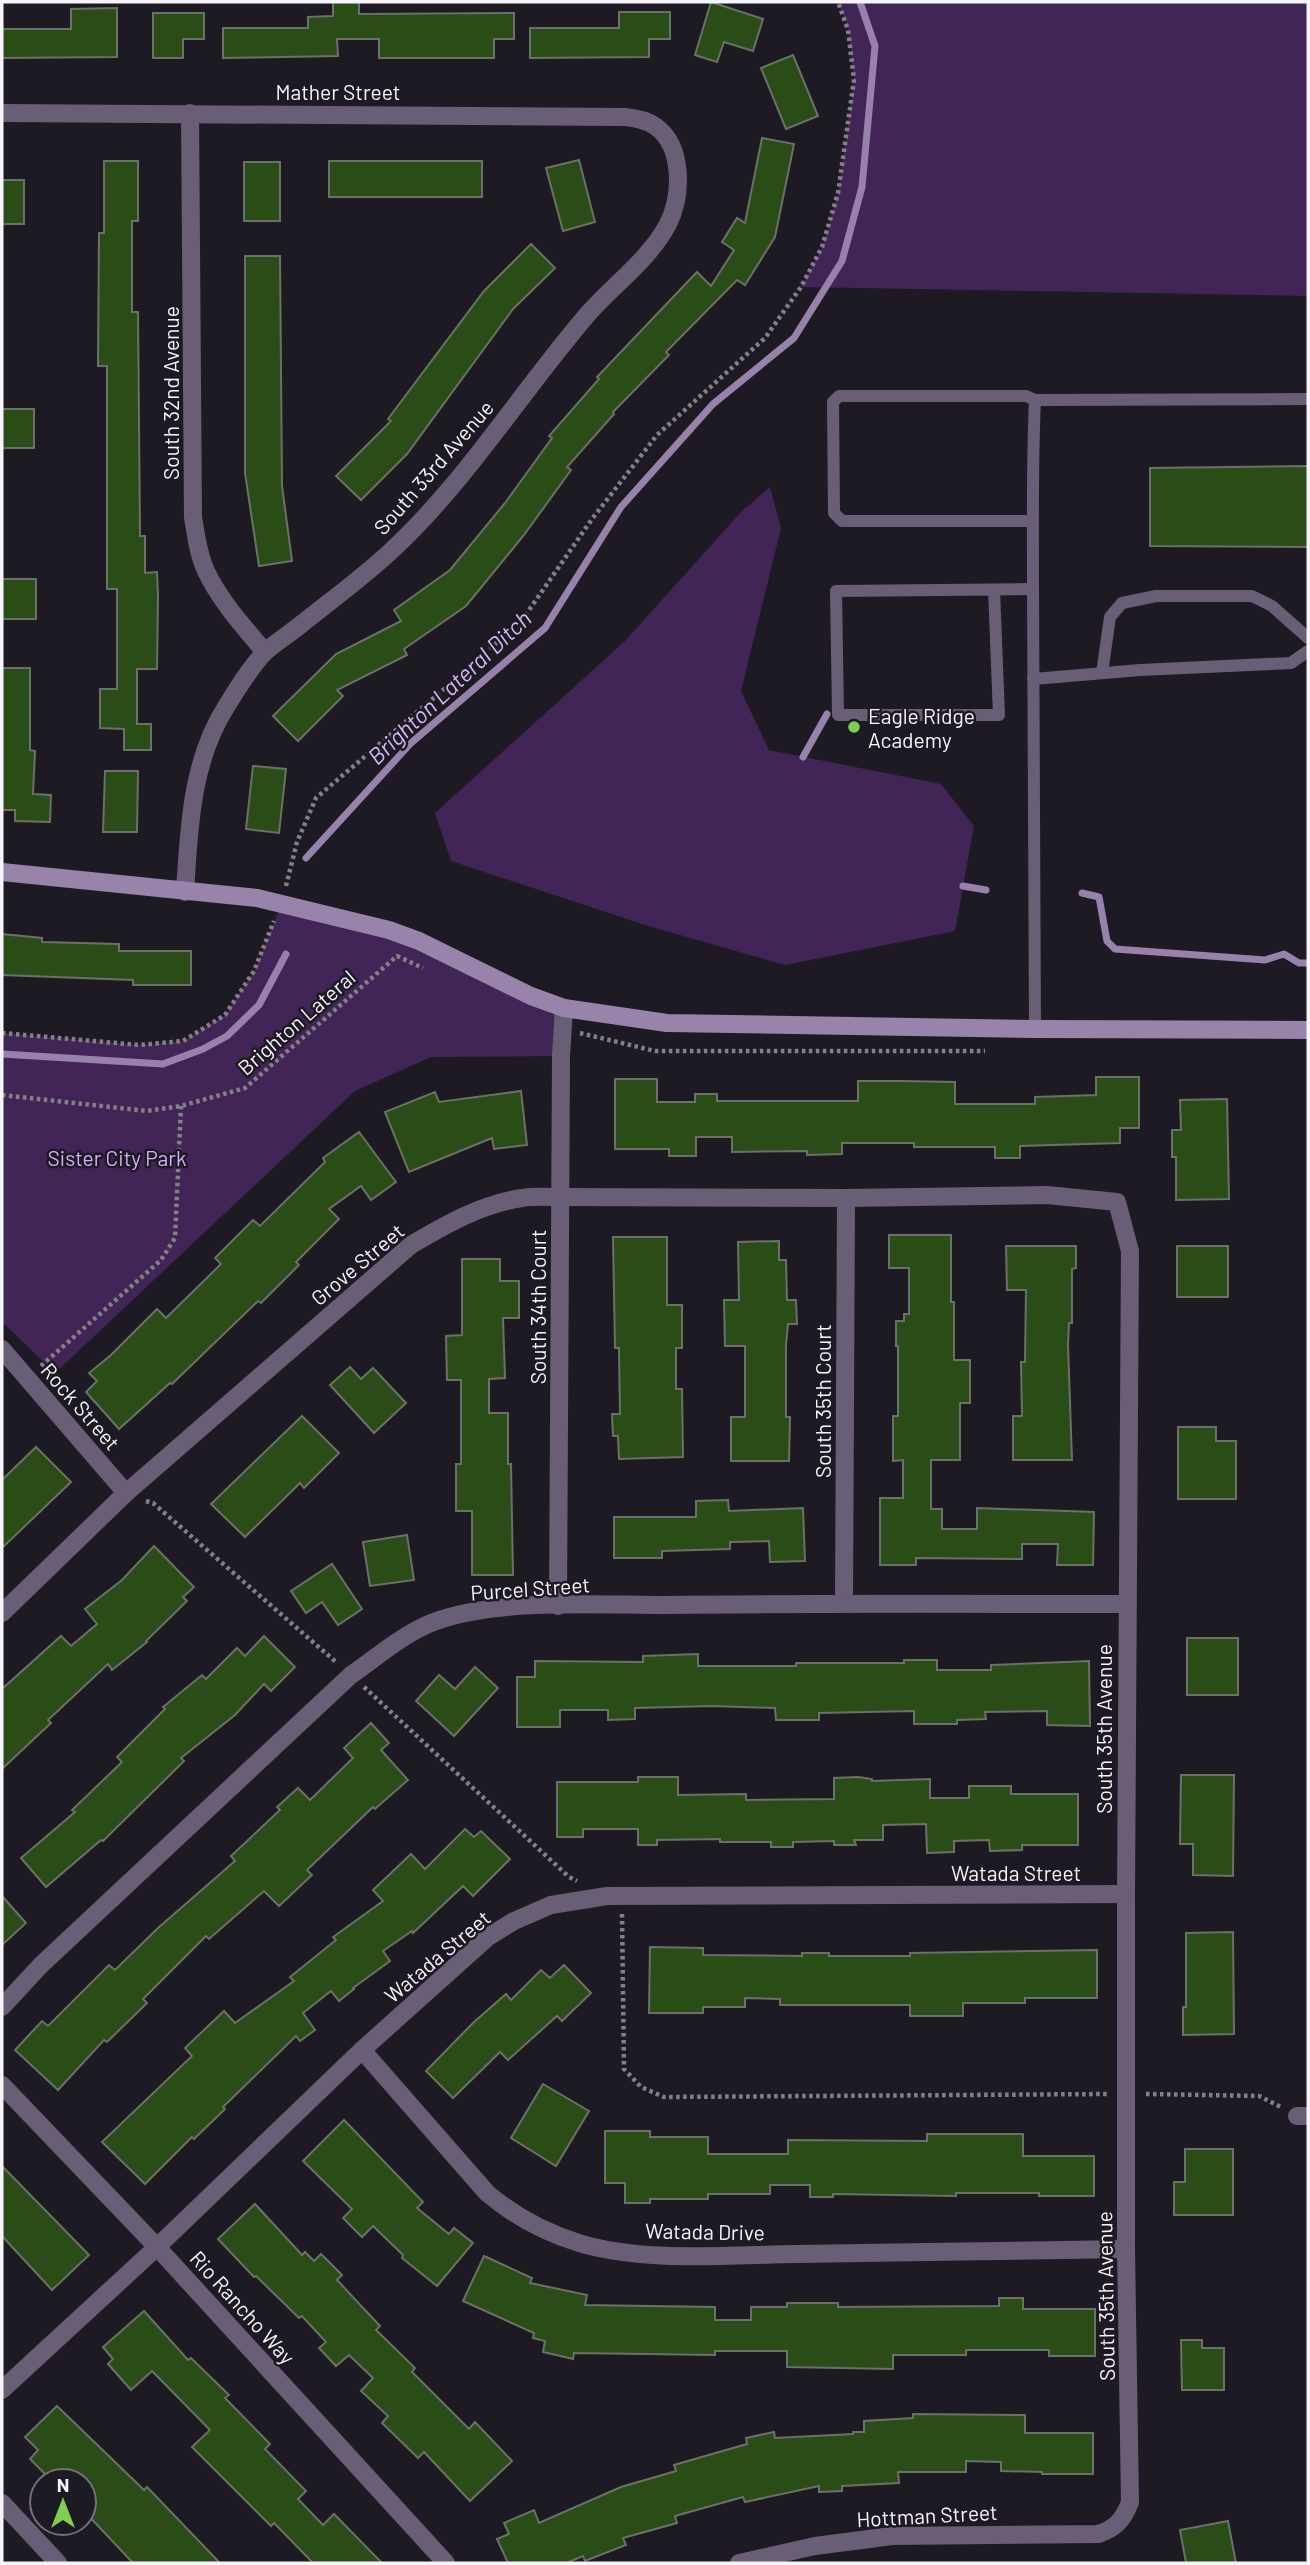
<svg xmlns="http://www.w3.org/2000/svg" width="1310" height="2565" font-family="Barlow,sans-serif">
	<rect width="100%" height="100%" fill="#1e1a23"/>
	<g fill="#402556">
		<polygon points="838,2 1308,2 1308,296 801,287 822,247 838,193 854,80 848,30"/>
		<polygon points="770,487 781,528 741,691 769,750 941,784 974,826 955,931 785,965 645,925 451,861 435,813 625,641 741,512"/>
		<polygon points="282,903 389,930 564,1008 561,1056 431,1057 355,1091 55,1373 2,1322 2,1033 139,1045 183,1041 225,1015 254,971"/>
	</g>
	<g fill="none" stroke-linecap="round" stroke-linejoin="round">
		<g stroke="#9682aa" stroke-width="7">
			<polyline points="803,757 827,714"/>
			<polyline points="306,858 411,743 545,628 621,507 713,404 794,338 842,261 862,187 875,46 860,2"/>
			<polyline points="963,886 986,890"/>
			<polyline points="1082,893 1099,897 1107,941 1115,949 1265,960 1284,954 1299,963 1308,963"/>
			<polyline points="2,1054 163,1064 203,1049 227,1036 259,1005 286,954"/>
		</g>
	</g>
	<g fill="#2a4c17" stroke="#6a7166" stroke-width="2">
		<polygon points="333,2 359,2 359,14 514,13 514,39 494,39 494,58 379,58 379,39 337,39 338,56 223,58 223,28 308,28 308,17 333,16"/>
		<polygon points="711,2 763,19 753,51 724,42 717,62 695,55"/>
		<polygon points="117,8 117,57 2,58 2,29 71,29 71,9"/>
		<polygon points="619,12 670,12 670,39 649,39 649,57 530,58 530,28 619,28"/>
		<polygon points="153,13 204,13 204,39 183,39 183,58 153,58"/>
		<polygon points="793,55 818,116 786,129 761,68"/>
		<polygon points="762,138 794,144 775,237 745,285 737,280 666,352 669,355 613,412 614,414 567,467 571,470 524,535 466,606 404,649 407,655 337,690 343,696 298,741 273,716 336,654 401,621 394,610 450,570 505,503 552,438 549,436 599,379 597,377 697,272 711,286 734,250 722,242 737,218 745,223"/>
		<polygon points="579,160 595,222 563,231 546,168"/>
		<polygon points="104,161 138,161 138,221 132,221 132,312 138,312 140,536 145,536 145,573 157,572 158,597 157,669 137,669 137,724 151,724 151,750 124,750 124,729 100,728 100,689 117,689 117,589 107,589 107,366 98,366 99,233 104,233"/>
		<rect x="329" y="161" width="153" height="36"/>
		<rect x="244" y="162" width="36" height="59"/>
		<rect x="2" y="180" width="22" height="44"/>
		<polygon points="531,244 555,268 513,309 407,454 361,500 336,476 391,421 388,419 484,291"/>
		<polygon points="245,256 280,256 282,486 292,561 259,566 245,473"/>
		<rect x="2" y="409" width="32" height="39"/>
		<polygon points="1308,466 1308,547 1150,546 1150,468"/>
		<rect x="2" y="579" width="34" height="40"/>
		<polygon points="2,668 30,668 30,750 35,751 33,794 51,795 50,822 15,821 15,810 2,810"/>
		<polygon points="253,766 286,769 279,833 246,829"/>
		<polygon points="105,771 138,771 137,832 103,832"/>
		<polygon points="2,934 42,938 42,942 119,944 119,951 191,951 191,985 133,985 133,980 2,975"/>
		<polygon points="1096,1077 1139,1077 1139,1128 1120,1128 1120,1143 1020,1146 1020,1158 995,1158 995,1147 914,1147 914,1143 842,1143 842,1154 807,1155 807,1151 732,1152 732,1137 696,1137 696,1156 669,1156 669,1149 615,1149 615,1079 657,1079 657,1102 695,1102 695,1094 717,1094 717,1101 858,1101 858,1081 902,1081 955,1082 955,1104 1035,1104 1035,1097 1096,1095"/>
		<polygon points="521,1091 527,1145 494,1149 492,1138 409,1172 385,1112 435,1092 439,1102"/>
		<polygon points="1227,1099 1229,1199 1176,1200 1176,1157 1172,1157 1172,1130 1181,1130 1180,1100"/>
		<polygon points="359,1132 396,1182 371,1200 361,1186 329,1209 339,1219 296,1262 299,1265 261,1303 258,1301 172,1384 170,1383 119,1429 86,1392 97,1381 89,1373 111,1355 157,1309 166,1318 221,1264 215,1258 253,1220 260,1226 325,1162 323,1158"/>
		<polygon points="889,1235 951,1235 951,1302 954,1302 954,1360 970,1360 970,1403 960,1403 960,1460 931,1460 931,1509 942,1509 942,1529 977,1529 977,1508 1094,1512 1093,1565 1057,1565 1058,1544 1022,1544 1022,1559 916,1558 916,1565 880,1565 880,1498 903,1498 903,1460 893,1461 893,1416 898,1416 898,1346 896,1346 896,1321 904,1321 904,1314 909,1314 909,1268 889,1268"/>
		<polygon points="613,1237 667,1237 667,1305 682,1305 682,1348 676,1348 676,1389 682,1389 683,1457 619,1459 618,1436 613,1436 612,1414 620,1414 619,1348 615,1348"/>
		<polygon points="779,1241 779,1260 786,1260 787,1300 796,1300 797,1324 788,1324 786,1345 786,1417 790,1417 789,1461 731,1461 731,1417 745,1417 745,1346 725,1346 724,1300 739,1300 738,1242"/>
		<polygon points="1006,1246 1076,1246 1076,1268 1072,1269 1072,1323 1069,1323 1068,1345 1072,1460 1013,1460 1013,1416 1022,1416 1021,1362 1025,1362 1026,1290 1007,1290"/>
		<rect x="1177" y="1246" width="51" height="51"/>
		<polygon points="462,1259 500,1259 500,1281 519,1281 519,1318 503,1318 505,1378 489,1379 489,1413 508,1413 508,1464 511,1464 513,1575 472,1575 472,1511 456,1511 456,1464 461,1464 461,1380 447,1380 446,1336 462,1335"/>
		<polygon points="350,1367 361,1379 373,1368 406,1403 374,1433 330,1385"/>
		<polygon points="302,1416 339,1453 304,1488 300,1483 245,1537 211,1504"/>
		<polygon points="1178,1427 1216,1427 1216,1441 1236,1441 1236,1499 1178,1499"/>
		<polygon points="36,1447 71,1482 2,1548 2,1480"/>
		<polygon points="728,1500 729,1511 803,1508 805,1561 770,1562 769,1541 730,1542 730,1549 662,1551 662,1558 614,1558 614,1517 696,1517 696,1501"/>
		<polygon points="407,1535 414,1580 370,1586 363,1542"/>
		<polygon points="154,1546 194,1587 183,1597 187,1601 146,1641 147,1642 112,1670 108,1664 48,1720 51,1723 2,1769 2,1689 61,1636 71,1646 97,1624 85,1609 122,1580"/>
		<polygon points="332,1564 362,1609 338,1625 322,1602 306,1613 291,1591"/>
		<polygon points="264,1636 295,1667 271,1691 264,1684 235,1715 181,1758 184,1761 103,1841 101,1840 46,1887 21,1858 75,1812 72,1810 122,1762 117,1757 165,1709 163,1707 202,1675 206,1679 237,1648 245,1656"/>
		<rect x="1187" y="1638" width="51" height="57"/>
		<polygon points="698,1654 698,1666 796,1666 796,1663 904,1663 904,1660 937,1660 937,1670 991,1670 991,1665 1089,1661 1090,1726 1047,1725 1047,1711 985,1712 986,1719 957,1720 957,1724 914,1724 914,1711 819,1713 819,1720 776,1720 775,1708 712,1706 635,1708 635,1719 608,1720 608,1710 560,1710 560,1727 517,1727 517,1677 535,1677 535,1661 643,1662 643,1656"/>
		<polygon points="475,1667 498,1688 454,1736 416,1701 439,1675 455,1689"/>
		<polygon points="371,1723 389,1743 381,1750 408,1780 375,1809 373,1807 307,1870 312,1875 279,1906 264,1891 209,1939 206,1936 143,1999 147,2003 107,2042 104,2040 58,2090 15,2050 42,2021 48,2026 109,1965 115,1970 158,1928 235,1861 231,1856 280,1810 277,1807 298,1788 310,1800 353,1758 344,1748"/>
		<polygon points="1181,1775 1234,1775 1233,1876 1193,1875 1193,1844 1180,1844"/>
		<polygon points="638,1777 678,1777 678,1795 746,1794 746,1800 834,1799 834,1778 858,1777 872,1779 872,1781 930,1779 930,1798 969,1798 969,1786 1011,1786 1011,1794 1078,1794 1078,1845 1022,1845 1022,1850 990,1851 989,1840 954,1841 954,1852 927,1853 926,1824 883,1825 883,1840 854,1840 856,1845 834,1845 834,1841 793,1842 793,1847 771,1847 771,1842 720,1842 720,1839 657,1840 657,1845 638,1845 638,1829 583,1829 583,1837 557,1837 557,1782 638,1782"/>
		<polygon points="465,1829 474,1837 481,1831 510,1859 473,1896 463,1886 413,1933 412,1931 383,1951 390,1961 353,1988 354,1989 339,2001 331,1991 303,2013 315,2030 300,2041 296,2036 223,2107 225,2109 194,2139 192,2137 145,2184 102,2142 192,2056 185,2048 224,2011 235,2023 294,1981 290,1977 336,1940 333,1937 383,1901 373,1890 411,1854 425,1869"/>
		<polygon points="2,1896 26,1923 2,1945"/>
		<polygon points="1233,1932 1234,2034 1183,2035 1183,2007 1186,2007 1186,1933"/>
		<polygon points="650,1947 703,1948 703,1955 802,1956 802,1953 829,1953 829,1956 910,1956 910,1953 1097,1950 1097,1998 1025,1998 1025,2003 963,2003 963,2016 910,2016 910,2005 780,2005 780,1999 745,1998 745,2007 703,2007 703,2013 649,2013"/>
		<polygon points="564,1965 591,1993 562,2021 557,2016 508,2060 500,2052 453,2098 426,2071 474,2022 506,1994 511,2000 541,1970 550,1978"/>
		<polygon points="543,2084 589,2111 556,2166 511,2138"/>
		<polygon points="344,2120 423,2202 417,2208 449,2234 454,2228 473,2243 437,2286 402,2258 403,2255 373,2226 362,2237 343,2218 352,2209 303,2161"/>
		<polygon points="605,2131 650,2131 650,2137 708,2137 708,2154 788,2154 788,2140 927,2141 927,2134 1023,2134 1023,2156 1094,2156 1094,2196 1039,2196 1039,2193 956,2193 956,2196 833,2194 833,2197 810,2197 810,2185 770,2185 770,2194 708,2194 708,2199 650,2199 650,2203 625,2203 625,2183 605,2183"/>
		<polygon points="1185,2149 1233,2149 1233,2215 1174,2215 1174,2182 1185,2182"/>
		<polygon points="2,2166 89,2255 52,2290 2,2236"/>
		<polygon points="255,2204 302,2255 305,2252 314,2261 321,2254 342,2275 337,2280 380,2326 376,2330 415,2368 412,2372 469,2429 475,2422 512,2461 470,2501 424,2452 418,2458 382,2423 388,2416 361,2391 373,2378 349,2355 336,2366 319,2348 326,2342 302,2316 299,2318 256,2276 254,2277 218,2239"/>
		<polygon points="484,2256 532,2278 530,2283 587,2295 585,2305 715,2307 715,2320 751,2320 751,2307 787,2307 787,2303 838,2303 838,2307 999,2306 999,2298 1023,2298 1023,2309 1095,2309 1095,2356 1049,2356 1049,2350 966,2350 966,2355 893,2355 893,2369 787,2367 787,2351 715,2351 715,2355 574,2353 573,2359 543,2352 545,2341 533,2338 534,2333 463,2301"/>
		<polygon points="144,2311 188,2360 191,2358 229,2395 225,2398 270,2444 265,2449 306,2491 298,2499 323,2525 334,2514 382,2563 313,2563 274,2523 271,2526 192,2447 210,2430 152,2371 131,2390 108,2364 113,2359 103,2347"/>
		<polygon points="1181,2340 1202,2340 1202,2348 1224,2348 1224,2390 1182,2390"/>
		<polygon points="57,2406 144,2490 147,2487 220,2563 133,2563 84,2511 84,2481 52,2481 30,2459 38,2450 25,2437"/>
		<polygon points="913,2414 1025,2415 1025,2433 1093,2433 1093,2474 1042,2474 1042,2472 1001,2471 1001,2462 966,2461 966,2472 898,2472 899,2483 842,2486 842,2491 819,2492 819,2486 745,2502 743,2497 675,2516 677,2523 623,2538 626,2545 585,2561 583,2556 566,2563 508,2563 497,2539 509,2534 504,2523 534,2510 539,2523 621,2487 676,2471 674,2465 747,2444 746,2438 774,2432 775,2438 853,2434 853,2432 864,2432 864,2421 913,2418"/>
		<polygon points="1228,2521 1236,2563 1186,2563 1180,2530"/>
	</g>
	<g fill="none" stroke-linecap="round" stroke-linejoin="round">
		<g stroke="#848088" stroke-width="4.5" stroke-dasharray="3.5 3.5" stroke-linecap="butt">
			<polyline points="286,886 297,842 316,798 483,656 527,613 592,519 657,435 765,338 801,287 822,247 838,193 854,80 848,30 838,2"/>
			<polyline points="2,1033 139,1045 183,1041 225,1015 254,971 274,921"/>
			<polyline points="580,1033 655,1051 985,1051"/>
			<polyline points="2,1095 147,1111 181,1106 245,1088 397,956 423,968"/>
			<polyline points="41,1366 161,1260 175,1238 181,1106"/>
			<polyline points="146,1501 153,1503 336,1662"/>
			<polyline points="364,1687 569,1877 577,1881"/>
			<polyline points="622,1914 624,2069 641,2087 664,2097 1109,2094"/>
			<polyline points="1146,2094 1259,2096 1281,2107"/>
		</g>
		<g stroke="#6a5e76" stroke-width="12">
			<polyline points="1035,400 1308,399"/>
			<path d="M1033 521H842L834 513 833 402 839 396H1026L1035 400C1032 463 1033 526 1033 589L1035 1029"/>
			<polyline points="994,590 999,715 838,715 836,591 1033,589"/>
			<polyline points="1102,673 1110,617 1122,603 1156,596 1252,596 1272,606 1308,638"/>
			<polyline points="1033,679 1140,670 1291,663 1308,651"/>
		</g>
		<g stroke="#6a5e76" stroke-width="18">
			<path d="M2 113 625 117C636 118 646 120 655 126 684 146 682 196 668 224 649 260 613 285 587 315 520 393 466 482 390 552 363 577 333 599 304 622 292 632 278 641 266 651 251 666 237 689 226 707 191 762 189 829 185 892"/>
			<path d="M190 113 193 517C196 535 198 554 206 571 220 601 244 627 265 652"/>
			<polyline points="2,1349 126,1493"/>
			<polyline points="844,1603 846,1198"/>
			<polyline points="558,1606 561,1056 564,1008"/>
			<path d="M2 1613 126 1493 411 1245C445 1225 481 1204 522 1198 534 1196 548 1197 560 1197L846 1198 1047 1195 1117 1202 1130 1251 1126 1894V2249L1130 2502C1124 2519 1115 2529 1098 2534L892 2536 815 2546 739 2563"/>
			<path d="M2 2007 41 1965 351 1675C377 1657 402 1635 431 1623 493 1598 597 1605 664 1605 818 1603 972 1604 1126 1604"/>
			<path d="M362 2050 487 2193C513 2215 546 2233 579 2243 645 2263 728 2255 796 2254 906 2252 1016 2251 1126 2249"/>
			<polyline points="2,2085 157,2247 446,2563"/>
			<polyline points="1297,2116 1308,2116"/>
			<polyline points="2,2390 157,2247 362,2050 488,1937 514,1921 551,1905 607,1896 1126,1894"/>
			<polyline points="2,2503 58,2563"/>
		</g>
		<polyline stroke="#9884ab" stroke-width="18" points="2,872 257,898 389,930 419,941 531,996 564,1008 667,1023 1035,1029 1308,1030"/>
	</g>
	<circle fill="#7ed053" stroke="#1e1a23" stroke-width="2.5" cx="854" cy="727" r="7"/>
	<g text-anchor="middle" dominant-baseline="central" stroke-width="5" stroke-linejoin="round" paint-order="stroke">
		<g font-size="21" fill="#f7f3fa" stroke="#1e1a23">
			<text x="338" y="91">Mather Street</text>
			<text transform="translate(170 393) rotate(-90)">South 32nd Avenue</text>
			<text transform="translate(433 467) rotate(-49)">South 33rd Avenue</text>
			<text transform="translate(296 1022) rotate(-41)">Brighton Lateral</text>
			<text transform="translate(357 1264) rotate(-40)">Grove Street</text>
			<text transform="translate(537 1307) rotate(-90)">South 34th Court</text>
			<text transform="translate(822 1401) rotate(-90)">South 35th Court</text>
			<text transform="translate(81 1406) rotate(49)">Rock Street</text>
			<text transform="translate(530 1588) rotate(-4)">Purcel Street</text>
			<text transform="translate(1103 1729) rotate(-90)">South 35th Avenue</text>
			<text x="1016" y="1872">Watada Street</text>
			<text transform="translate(437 1956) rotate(-40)">Watada Street</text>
			<text transform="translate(705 2231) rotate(1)">Watada Drive</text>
			<text transform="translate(1105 2296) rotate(-91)">South 35th Avenue</text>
			<text transform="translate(243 2307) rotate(48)">Rio Rancho Way</text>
			<text transform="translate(927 2515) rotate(-3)">Hottman Street</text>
		</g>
		<g font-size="21" fill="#f7f3fa" stroke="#1e1a23" text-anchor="start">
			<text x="868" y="715">Eagle Ridge<tspan x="868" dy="24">Academy</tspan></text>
		</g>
		<g font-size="21" fill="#d6acfd" stroke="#1e1a23">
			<text x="117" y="1157">Sister City Park</text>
		</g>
		<g font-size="23" font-style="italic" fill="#d8b7f8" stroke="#1e1a23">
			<text transform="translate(449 687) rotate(-43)">Brighton Lateral Ditch</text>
		</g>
	</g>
	<rect width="1310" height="2565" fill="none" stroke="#f7f3fa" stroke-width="7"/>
	<g transform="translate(63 2502)"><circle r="33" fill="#1e1a23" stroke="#757179" stroke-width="2"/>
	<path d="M0-5L12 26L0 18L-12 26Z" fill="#7ed053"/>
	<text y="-10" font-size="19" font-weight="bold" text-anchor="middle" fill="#f7f3fa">N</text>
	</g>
</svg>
